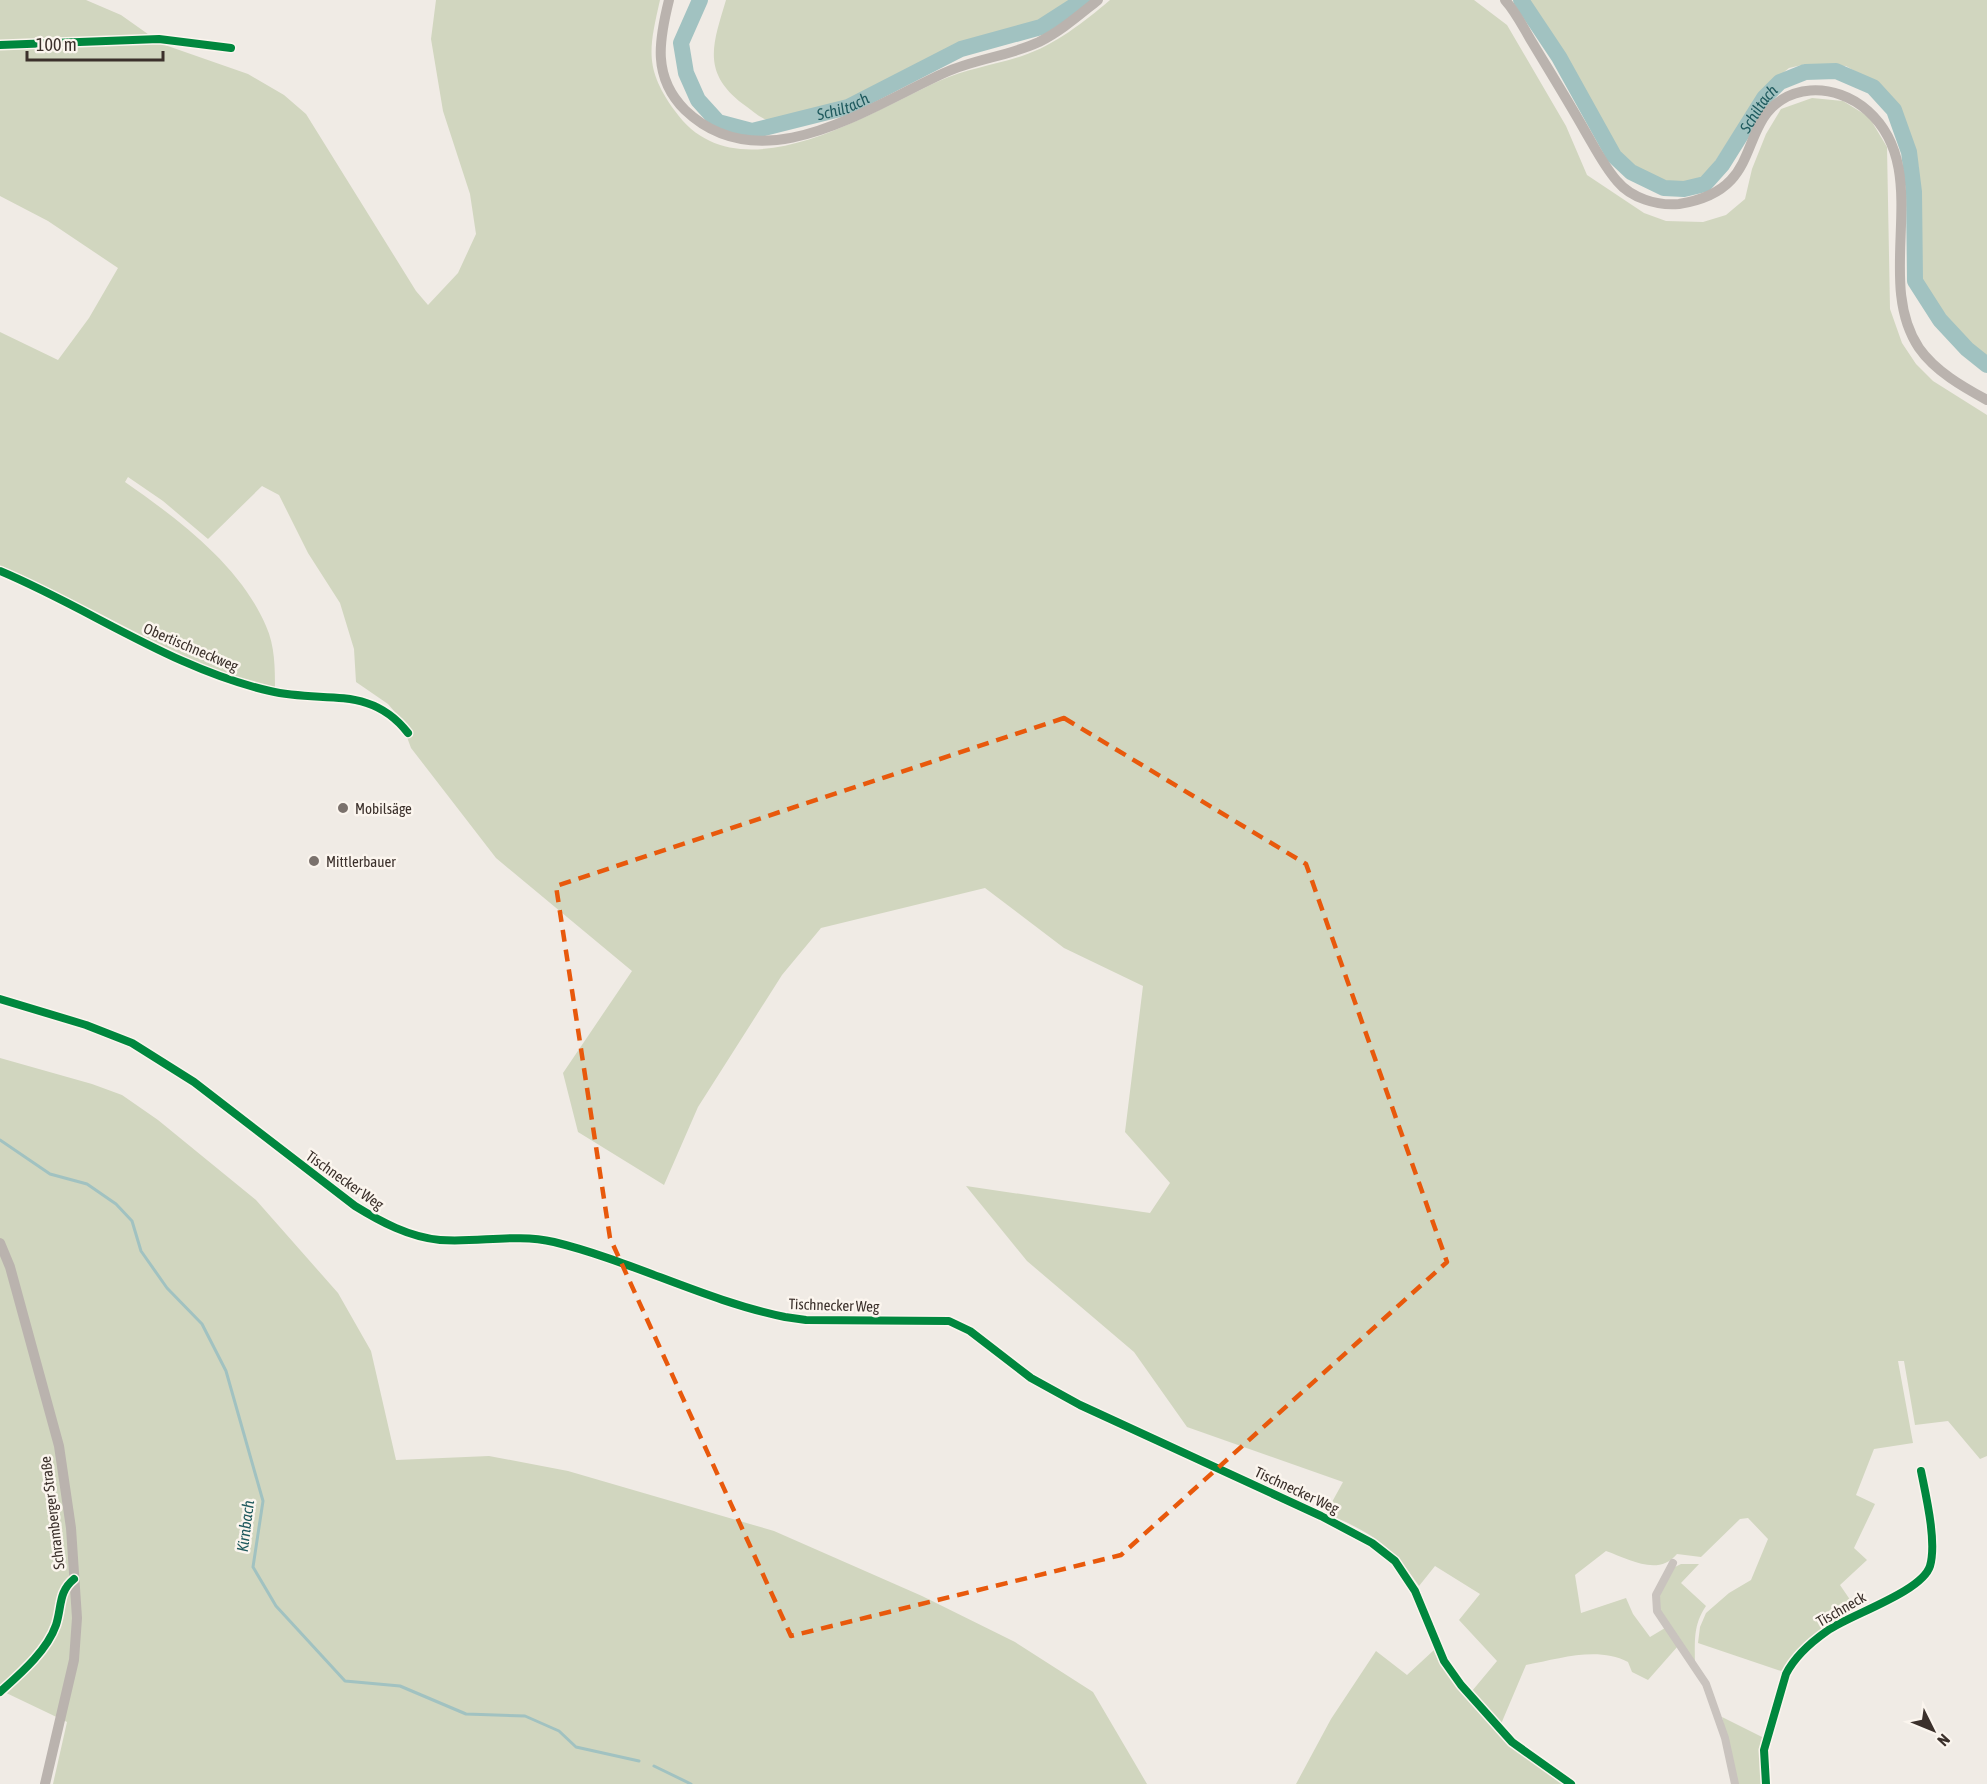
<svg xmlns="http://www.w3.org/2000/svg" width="1987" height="1784" font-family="'Asap Condensed',sans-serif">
	<rect width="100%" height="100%" fill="#f0ebe5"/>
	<g fill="#d1d6bf">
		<path d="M0 0H86L121 15 162 44 248 74 284 95 306 114 416 291 428 305 458 273 476 234 470 194 443 111 431 39 436 0H660C649 49 644 68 675 111 737 199 868 113 939 81 966 69 994 65 1022 56 1055 45 1084 22 1110 0H1474L1507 25 1566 126 1587 175 1644 213 1666 221 1703 222 1726 215 1745 199 1752 169 1766 134 1781 109 1812 98 1843 101 1869 117 1887 147 1890 309 1902 343 1916 364 1933 381 1987 415V1456L1980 1459 1948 1421 1915 1425 1904 1361H1898L1913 1443 1874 1449 1856 1495 1875 1504 1854 1548 1867 1560 1840 1585 1855 1607 1849 1616 1821 1634 1784 1672 1698 1643 1700 1627 1706 1613 1729 1593 1751 1580 1768 1539 1748 1518 1740 1519 1701 1557 1677 1554C1658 1577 1629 1559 1606 1551L1575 1575 1581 1613 1626 1598 1633 1614 1650 1637 1665 1628 1678 1646 1648 1680 1632 1672 1628 1662C1597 1646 1559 1659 1526 1665L1501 1724 1472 1691 1497 1661 1459 1620 1480 1594 1435 1566 1419 1586C1391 1544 1371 1533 1326 1513L1343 1482 1187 1427 1134 1352 1027 1261 966 1186 1150 1213 1170 1183 1125 1132 1143 986 1064 948 985 888 821 928 782 975 698 1107 664 1185 578 1132 563 1073 632 971 496 858 411 748 400 718 388 704 356 682 354 649 340 603 308 553 279 495 262 486 208 539 163 501 128 477 125 482C178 519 240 565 266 626 275 646 275 668 275 690L207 669 31 580 0 567V332L58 360 89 318 118 268 48 221 0 196Z"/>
		<path d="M726 0H1074L1030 27 962 46 833 110 775 123C762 120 754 112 743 104 701 72 713 44 726 0Z"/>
		<path d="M1527 0H1987V359L1962 339 1920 278 1919 168 1902 114 1884 88 1846 66 1806 64 1789 68 1760 92 1703 180C1664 189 1646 179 1618 152Z"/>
		<polygon points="0,1058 92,1084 122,1095 158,1120 256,1200 338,1293 371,1351 396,1460 489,1456 568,1471 774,1531 922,1596 1015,1642 1093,1692 1147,1784 53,1784 67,1722 0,1690"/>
		<path d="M1681 1564H1699L1681 1583 1706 1606C1693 1625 1695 1641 1695 1662L1660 1610 1658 1594 1673 1568Z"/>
		<polygon points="1434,1650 1456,1682 1509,1743 1566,1784 1296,1784 1331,1719 1376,1651 1407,1675"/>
		<polygon points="1722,1717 1764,1738 1764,1784 1738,1784"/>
	</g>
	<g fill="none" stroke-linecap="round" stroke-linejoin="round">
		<g stroke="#a1c2c1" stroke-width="3">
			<polyline points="0,1140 50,1174 87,1184 116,1204 132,1221 141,1251 167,1288 202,1324 226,1371 263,1501 253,1567 276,1606 345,1681 400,1686 466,1714 525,1716 559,1731 576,1747 639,1761"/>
			<polyline points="654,1766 691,1784"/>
		</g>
		<g stroke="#a1c2c1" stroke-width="16">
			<path id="s1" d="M700 0 681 43 686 73 698 100 718 122 752 131 848 107 961 49 1041 27 1083 0"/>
			<path id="s2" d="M1521 0 1559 57 1614 156 1631 172 1664 188 1684 189 1705 184 1722 165 1764 98 1780 82 1805 72 1836 71 1873 87 1894 110 1909 152 1914 192 1915 281 1940 320 1967 349 1987 365"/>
		</g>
		<g stroke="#c9c3be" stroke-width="8">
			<polyline points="0,45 159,39 231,48"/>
			<path d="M0 571C91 609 173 669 270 691 324 704 370 684 408 733"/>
			<path d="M0 999 86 1025 132 1043 194 1082 355 1206C381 1222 409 1237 440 1240 478 1243 516 1233 554 1242 632 1261 706 1301 785 1317L806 1320 949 1321 970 1331 1031 1378 1080 1405 1321 1516 1372 1543 1395 1561 1415 1591 1444 1661 1461 1685 1512 1742 1571 1784"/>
			<polyline points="1673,1563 1656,1595 1657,1611 1706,1684 1725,1738 1735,1784"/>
			<path d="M0 1692C20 1674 47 1651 56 1625 62 1607 58 1592 74 1579"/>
			<path d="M1766 1784 1764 1750 1786 1674C1795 1656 1810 1643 1827 1631 1849 1615 1922 1592 1930 1566 1937 1542 1926 1496 1921 1471"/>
		</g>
		<g stroke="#bab3ae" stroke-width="10">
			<path d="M669 0C659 40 652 77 685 110 761 183 867 108 944 73 974 59 1009 56 1039 42 1061 31 1079 15 1098 0"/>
			<path d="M1505 0C1516 12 1523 27 1532 42 1550 72 1568 101 1585 131 1595 148 1604 166 1617 181 1631 198 1657 206 1679 204 1698 201 1717 195 1731 180 1746 164 1750 142 1760 124 1782 81 1836 82 1868 111 1935 171 1872 278 1919 348 1935 371 1963 387 1987 400"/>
			<polyline points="0,1243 10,1267 59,1446 71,1528 77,1618 74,1660 45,1784"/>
		</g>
		<defs>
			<g id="cycleway">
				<polyline points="0,45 159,39 231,48"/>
				<path d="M0 571C91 609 173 669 270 691 324 704 370 684 408 733"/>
				<path d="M0 999 86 1025 132 1043 194 1082 355 1206C381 1222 409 1237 440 1240 478 1243 516 1233 554 1242 632 1261 706 1301 785 1317L806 1320 949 1321 970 1331 1031 1378 1080 1405 1321 1516 1372 1543 1395 1561 1415 1591 1444 1661 1461 1685 1512 1742 1571 1784"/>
				<path d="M0 1692C20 1674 47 1651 56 1625 62 1607 58 1592 74 1579"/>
				<path d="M1766 1784 1764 1750 1786 1674C1795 1656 1810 1643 1827 1631 1849 1615 1922 1592 1930 1566 1937 1542 1926 1496 1921 1471"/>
			</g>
		</defs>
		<use href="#cycleway" stroke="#fbf5ee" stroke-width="11"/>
		<use href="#cycleway" stroke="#00873e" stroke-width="8"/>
	</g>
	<path fill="none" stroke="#e8590c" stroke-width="4.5" stroke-dasharray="12 8" stroke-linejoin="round" d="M1064 718 1306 864 1447 1262 1121 1555 791 1636 610 1238 556 886Z"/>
	<g fill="#7a716c" stroke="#fbf5ee" stroke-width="2">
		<circle cx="343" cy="808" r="6"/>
		<circle cx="314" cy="861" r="6"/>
	</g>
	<g text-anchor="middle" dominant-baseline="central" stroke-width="5" stroke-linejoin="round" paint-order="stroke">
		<g font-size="15" fill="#3b302b" stroke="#fbf5ee">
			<text transform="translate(191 647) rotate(23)">Obertischneckweg</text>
			<text transform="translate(345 1180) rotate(35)">Tischnecker Weg</text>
			<text transform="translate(834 1305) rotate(2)">Tischnecker Weg</text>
			<text transform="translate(1297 1490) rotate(25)">Tischnecker Weg</text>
			<text transform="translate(52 1513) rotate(-97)">Schramberger Straße</text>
			<text transform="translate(1841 1609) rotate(-30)">Tischneck</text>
		</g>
		<g font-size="15" fill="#3b302b" stroke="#fbf5ee" text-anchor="start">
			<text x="355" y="808">Mobilsäge</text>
			<text x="326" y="861">Mittlerbauer</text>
		</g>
		<g font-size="16" font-style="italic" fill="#1f5a5e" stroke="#fbf5ee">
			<text stroke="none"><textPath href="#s1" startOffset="266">Schiltach</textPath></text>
			<text stroke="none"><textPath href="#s2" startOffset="376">Schiltach</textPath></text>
			<text transform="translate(245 1526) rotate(-83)">Kirnbach</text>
		</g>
	</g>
	<g transform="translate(1933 1730) rotate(133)" stroke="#fbf5ee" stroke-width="4.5" paint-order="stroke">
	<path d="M0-4.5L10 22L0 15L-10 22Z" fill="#3b302b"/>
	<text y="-9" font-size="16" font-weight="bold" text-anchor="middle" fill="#3b302b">N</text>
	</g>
	<path d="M27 51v9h136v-9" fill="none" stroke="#3b302b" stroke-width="3"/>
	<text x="36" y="51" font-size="18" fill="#3b302b" stroke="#fbf5ee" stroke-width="4.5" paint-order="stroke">100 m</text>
</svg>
